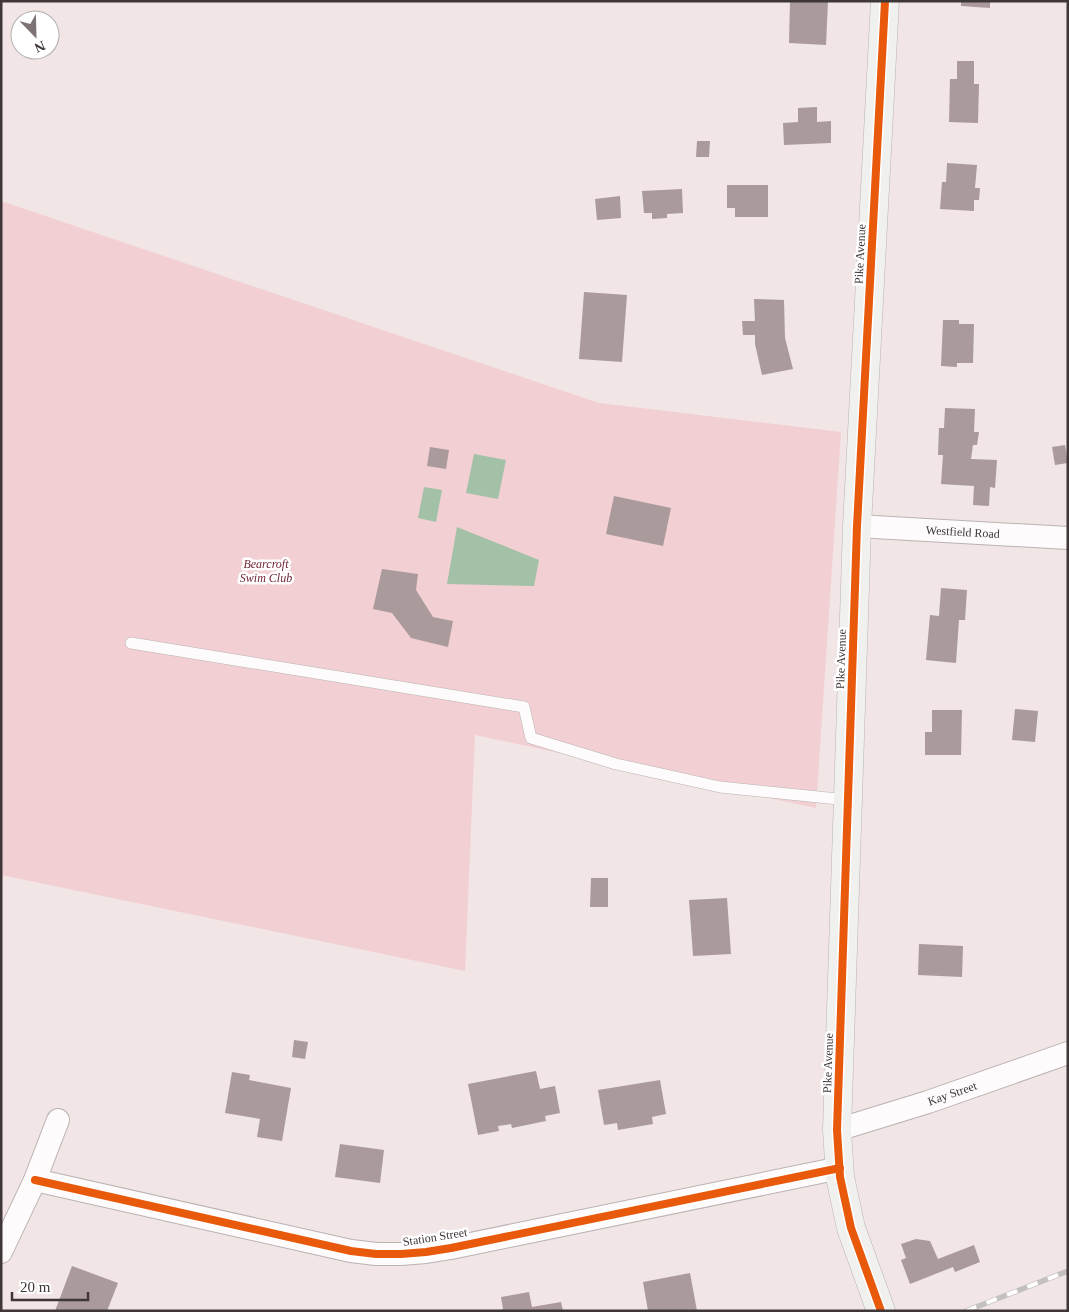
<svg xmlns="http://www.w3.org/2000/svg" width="1069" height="1312" font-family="'Times New Roman',serif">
	<rect width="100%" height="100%" fill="#f1e5e6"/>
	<polygon fill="#f2cfd2" points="1,201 599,403 841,432 816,808 475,735 465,971 1,875"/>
	<g fill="#a3c1a6">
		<polygon points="474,454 506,460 498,499 466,493"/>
		<polygon points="424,487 442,490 436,522 418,518"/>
		<polygon points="457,527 539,560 534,586 447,584"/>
	</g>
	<g fill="#aa9a9c">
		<polygon points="790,1 828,1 826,45 789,43"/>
		<polygon points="961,1 990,1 990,8 961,6"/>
		<polygon points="957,61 974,61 974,84 979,84 978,123 949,122 950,79 957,79"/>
		<polygon points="817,107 817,122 831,121 831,143 784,145 783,123 798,122 798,108"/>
		<polygon points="697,141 710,141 709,157 696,157"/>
		<polygon points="947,163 977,165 975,188 980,188 979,200 974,200 974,211 940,209 942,182 946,182"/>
		<polygon points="727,185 768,185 768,217 735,217 735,208 727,208"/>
		<polygon points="682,189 683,213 667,214 667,218 652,219 652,213 644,213 642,191"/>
		<polygon points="620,196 621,218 597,220 595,199"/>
		<polygon points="584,292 627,295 622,362 579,359"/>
		<polygon points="754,299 784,300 785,338 793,369 762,375 755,344 755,335 743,335 742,321 755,321"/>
		<polygon points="943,320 959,320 959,324 974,324 973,363 957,363 957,367 941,366"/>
		<polygon points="945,408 975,409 974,432 979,432 977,445 973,445 971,459 997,460 995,488 990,487 989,506 973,505 974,486 941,484 943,455 938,455 939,428 944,428"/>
		<polygon points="1065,445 1068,463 1055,465 1052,447"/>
		<polygon points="430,447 449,450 446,469 427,466"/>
		<polygon points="614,496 671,508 663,546 606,534"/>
		<polygon points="382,569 418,574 416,590 433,617 453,621 448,647 411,638 392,613 373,609"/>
		<polygon points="941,588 967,590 965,620 959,620 956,663 926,660 930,615 939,616"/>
		<polygon points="1015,709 1038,711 1035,742 1012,740"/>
		<polygon points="932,710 962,710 961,755 925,755 925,732 932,732"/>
		<polygon points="591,878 608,878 608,907 590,907"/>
		<polygon points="727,898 731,954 693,956 689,900"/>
		<polygon points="919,944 963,946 962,977 918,975"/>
		<polygon points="294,1040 308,1042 305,1059 292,1057"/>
		<polygon points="536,1071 540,1089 555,1086 560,1113 545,1116 546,1121 512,1128 511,1124 498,1126 499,1131 478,1135 468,1084"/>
		<polygon points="232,1072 250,1075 249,1080 291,1088 282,1141 257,1137 260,1119 225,1113"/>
		<polygon points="660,1080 666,1114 652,1117 653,1124 618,1130 617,1123 604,1125 598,1090"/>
		<polygon points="340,1144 384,1150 380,1183 335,1177"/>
		<polygon points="916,1239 930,1241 938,1259 974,1245 980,1262 955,1272 953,1267 910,1284 901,1260 906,1258 901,1244"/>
		<polygon points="72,1266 118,1283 107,1311 55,1311"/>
		<polygon points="690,1273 697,1311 648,1311 643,1282"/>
		<polygon points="529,1292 532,1307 561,1302 563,1311 498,1311 503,1309 501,1297"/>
	</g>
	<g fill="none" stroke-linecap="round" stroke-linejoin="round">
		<defs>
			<polyline id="lane" points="131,643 524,707 531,738 616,764 720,787 848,800"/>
			<g id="street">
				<path id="s1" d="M857 526 1068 538"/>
				<path id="s2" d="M837 1130 928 1102 1068 1053"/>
				<polyline points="35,1180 351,1251 376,1254 401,1254 426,1252 451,1248 840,1168"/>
				<polyline points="1,1252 35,1180 58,1120"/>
			</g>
			<polyline id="secondary" points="881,1311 851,1228 840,1177 837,1130 857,526 885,1"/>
		</defs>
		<use href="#lane" stroke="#bbb2b2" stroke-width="12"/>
		<use href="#street" stroke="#bbb2b2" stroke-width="24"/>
		<use href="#secondary" stroke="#bbb2b2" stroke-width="29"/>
		<use href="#lane" stroke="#fdfbfb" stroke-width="11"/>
		<use href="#street" stroke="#fdfbfb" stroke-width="22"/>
		<use href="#secondary" stroke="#f0f1ef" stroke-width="28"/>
		<defs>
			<polyline id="rail" points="966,1311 1068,1271"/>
		</defs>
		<use href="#rail" stroke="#c3c0c0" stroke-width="5.5"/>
		<use href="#rail" stroke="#fff" stroke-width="4" stroke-dasharray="11" stroke-linecap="butt"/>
		<defs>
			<g id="cycleway">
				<polyline points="35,1180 351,1251 376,1254 401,1254 426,1252 451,1248 840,1168"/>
				<polyline points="881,1311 851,1228 840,1177 837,1130 857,526 885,1"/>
			</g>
		</defs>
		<use href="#cycleway" stroke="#fff" stroke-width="11"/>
		<use href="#cycleway" stroke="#e8590c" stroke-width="8"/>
	</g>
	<g text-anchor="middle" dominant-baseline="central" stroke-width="5" stroke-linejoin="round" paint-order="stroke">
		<g font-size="12" fill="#3f3637" stroke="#fff">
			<text transform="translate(860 254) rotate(-87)">Pike Avenue</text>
			<text stroke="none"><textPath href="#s1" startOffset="106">Westfield Road</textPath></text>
			<text transform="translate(841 659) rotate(-88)">Pike Avenue</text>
			<text transform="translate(828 1063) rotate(-88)">Pike Avenue</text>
			<text stroke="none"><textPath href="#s2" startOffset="121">Kay Street</textPath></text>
			<text transform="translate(435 1237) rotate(-9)">Station Street</text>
		</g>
		<g font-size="12" font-style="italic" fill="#712634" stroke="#fff">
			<text x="266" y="564">Bearcroft<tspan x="266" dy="14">Swim Club</tspan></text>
		</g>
	</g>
	<rect width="1069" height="1312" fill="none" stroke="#3f3637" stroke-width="5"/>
	<g transform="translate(35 35) rotate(157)"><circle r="24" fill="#ffffff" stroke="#b2afaf"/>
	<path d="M0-4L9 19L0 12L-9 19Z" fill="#7d7374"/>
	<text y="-8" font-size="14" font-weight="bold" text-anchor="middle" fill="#3f3637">N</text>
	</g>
	<path d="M12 1292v8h76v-8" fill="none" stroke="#3f3637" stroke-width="2.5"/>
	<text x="20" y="1292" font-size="15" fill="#3f3637" stroke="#ffffff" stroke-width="4" paint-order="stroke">20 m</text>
</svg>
